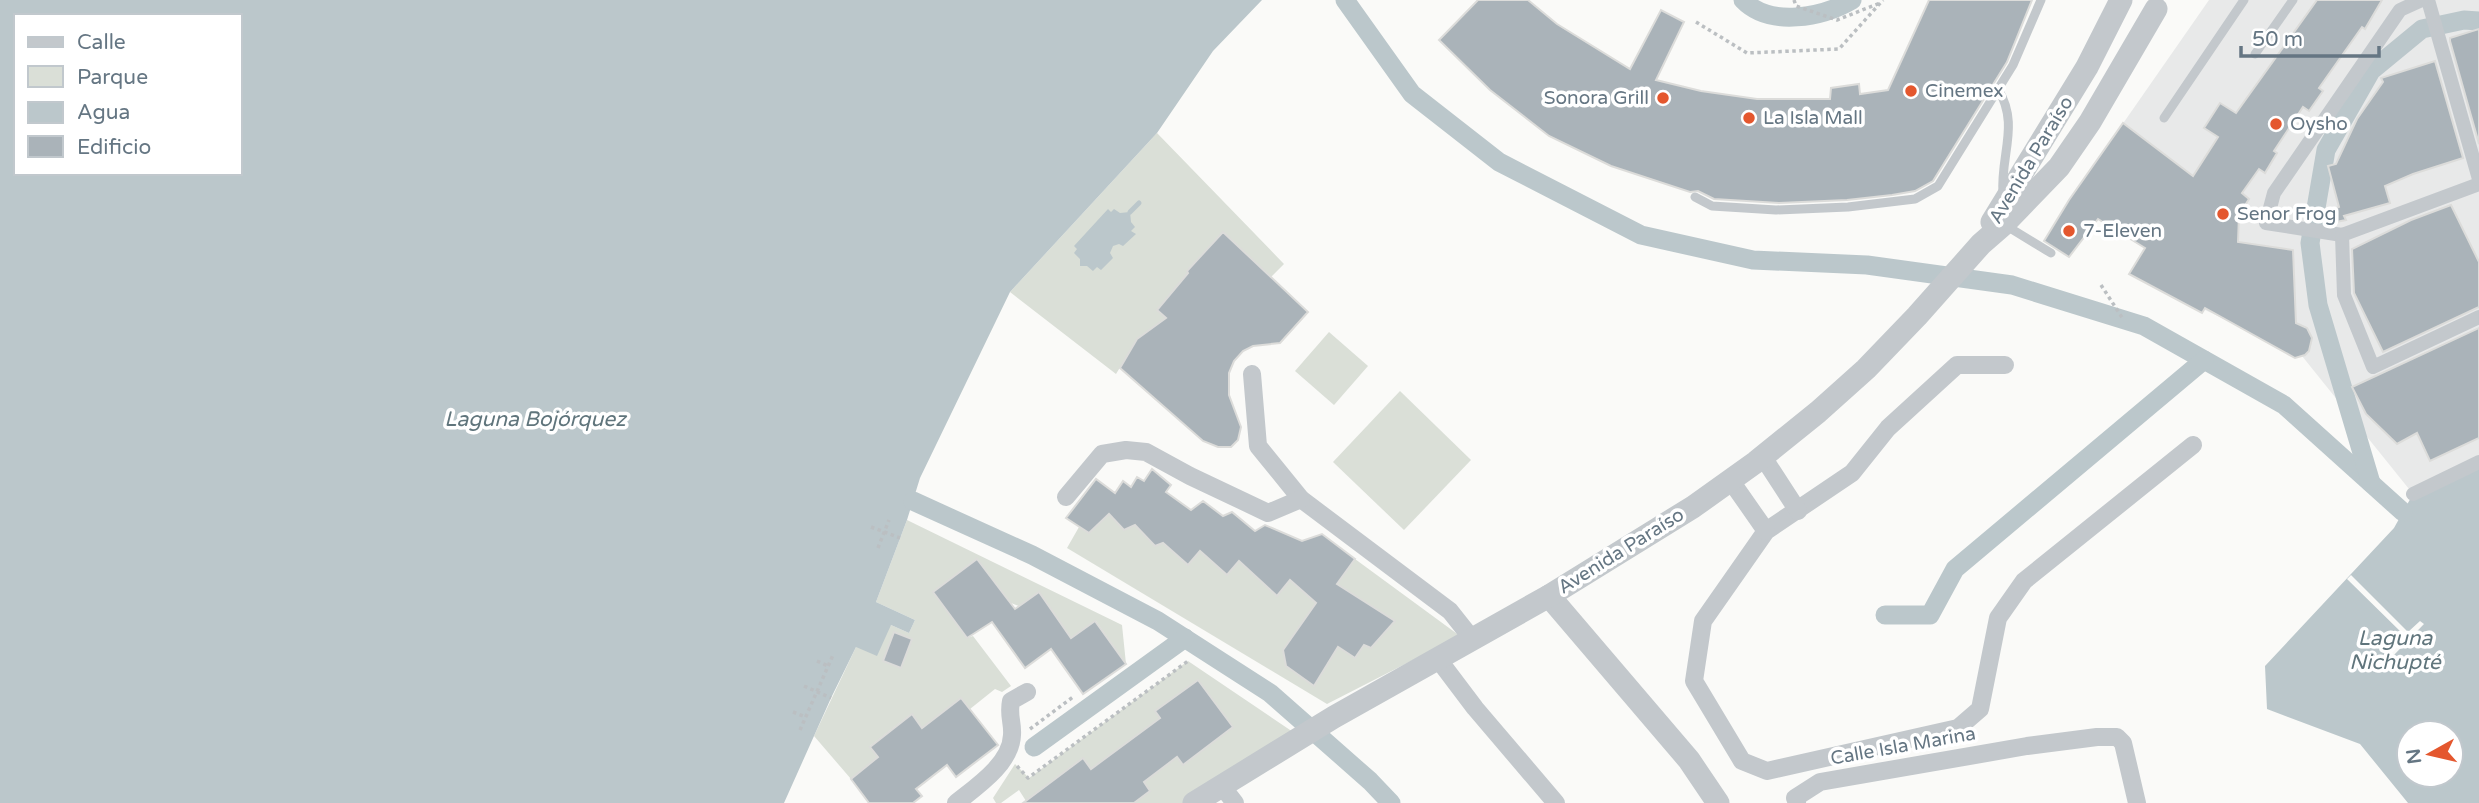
<svg xmlns="http://www.w3.org/2000/svg" width="2479" height="803" font-family="'Varela Round',sans-serif">
	<rect width="100%" height="100%" fill="#fafaf8"/>
	<polygon fill="#e8e9e9" points="2209,0 2479,0 2479,462 2413,494 2302,356 2129,274 2144,248 2069,201"/>
	<g fill="#dadfd7">
		<polygon points="1157,133 1284,264 1271,277 1247,327 1156,325 1139,337 1156,356 1130,351 1116,374 1010,292"/>
		<polygon points="1329,332 1368,366 1334,405 1295,371"/>
		<polygon points="1400,391 1471,460 1404,530 1333,462"/>
		<polygon points="1109,514 1124,529 1135,525 1155,546 1163,543 1187,565 1200,551 1227,575 1239,561 1276,595 1290,580 1312,600 1323,603 1355,559 1460,636 1327,704 1067,548 1079,527 1089,533"/>
		<polygon points="907,520 1122,625 1126,664 1096,621 1071,638 1039,592 1019,606 1011,603 976,559 933,592 967,638 973,636 1011,686 1002,692 995,689 970,709 961,698 922,728 911,714 870,746 878,757 851,779 814,736 856,647 891,625 909,633 915,620 876,602"/>
		<polygon points="1188,661 1293,732 1188,803 1123,803 1134,803 1150,791 1144,782 1177,757 1183,765 1233,727 1198,680 1156,711 1160,718 1091,769 1026,801 1019,790 1001,803 996,803 993,798 1015,764 1029,778"/>
	</g>
	<g fill="#bbc7cb" fill-rule="evenodd">
		<path d="M0 0H1262L1213 51 1157 133 1010 292 920 478 907 520 876 602 915 620 909 633 891 625 877 656 856 647 831 698 784 803H0ZM16 16H240V173H16Z"/>
		<polygon points="1108,209 1111,212 1114,209 1120,213 1130,212 1131,222 1135,227 1131,231 1136,234 1123,246 1119,244 1113,246 1110,253 1113,258 1101,270 1097,267 1093,271 1087,266 1080,266 1080,259 1074,253 1077,249 1074,246"/>
		<path d="M2479 462V803H2408L2360 744 2267 709 2265 666 2394 528 2413 494ZM2409 733H2451V775H2409Z"/>
	</g>
	<polygon fill="#fafaf8" points="2351,575 2408,632 2420,621 2424,624 2393,656 2389,653 2405,636 2347,579"/>
	<g fill="none" stroke-linecap="round" stroke-linejoin="round">
		<polyline stroke="#bbc7cb" stroke-width="5" points="1130,212 1139,203"/>
		<g stroke="#bbc7cb" stroke-width="19">
			<polyline points="1345,0 1412,94 1499,162 1641,235 1753,260 1867,265 2012,285 2144,326 2284,405 2403,512"/>
			<path d="M1743 0C1770 28 1823 17 1852 0"/>
			<polyline points="2371,483 2318,305 2310,243 2326,150 2371,71 2422,29 2464,20 2479,21"/>
			<polyline points="913,501 1032,555 1158,621 1270,693 1370,781 1391,803"/>
			<polyline points="1885,615 1930,615 1955,569 2204,360"/>
			<polyline points="1034,747 1185,638"/>
		</g>
	</g>
	<g fill="#aab3b9" stroke="#dcdcda" stroke-width="2">
		<polygon points="1478,0 1528,0 1557,24 1630,69 1661,10 1684,22 1656,80 1701,91 1757,99 1830,99 1831,88 1859,84 1860,94 1888,90 1929,0 2032,0 2007,62 1933,181 1915,191 1892,195 1847,200 1779,203 1714,199 1698,191 1690,192 1611,166 1549,136 1490,90 1439,40"/>
		<polygon points="2317,0 2382,0 2365,29 2362,27 2319,88 2323,91 2309,111 2303,107 2274,151 2277,153 2265,173 2259,169 2242,193 2249,199 2239,215 2238,242 2293,250 2296,323 2307,328 2312,338 2309,351 2305,355 2295,358 2205,308 2202,313 2129,274 2145,248 2098,219 2069,257 2044,241 2069,200 2123,123 2193,176 2218,137 2204,128 2220,103 2236,113"/>
		<polygon points="2479,29 2479,144 2450,41 2450,38"/>
		<polygon points="2435,61 2463,158 2413,174 2385,186 2390,203 2344,216 2346,220 2331,223 2327,212 2339,207 2328,166 2336,164 2357,119 2383,82 2381,78"/>
		<polygon points="2451,205 2479,262 2479,307 2383,352 2354,293 2352,249 2411,220"/>
		<polygon points="1223,232 1308,312 1280,343 1253,346 1243,351 1234,361 1229,373 1229,395 1241,427 1238,440 1231,447 1218,447 1203,441 1120,368 1137,339 1166,318 1157,310 1188,273 1187,271"/>
		<polygon points="2479,328 2479,438 2430,461 2417,433 2397,444 2366,414 2352,387"/>
		<polygon points="1152,469 1171,485 1166,492 1191,510 1203,501 1223,516 1232,512 1255,531 1265,525 1302,541 1322,534 1355,559 1337,584 1395,621 1371,648 1364,645 1355,658 1338,647 1314,686 1286,666 1283,650 1316,603 1290,580 1277,596 1239,561 1227,575 1200,551 1188,565 1163,543 1155,546 1135,525 1124,530 1109,514 1089,533 1066,518 1096,479 1115,493 1123,481 1131,487 1137,477 1144,481"/>
		<polygon points="977,559 1015,609 1039,592 1071,638 1095,621 1126,664 1083,694 1051,649 1025,668 992,622 967,638 933,592"/>
		<polygon points="894,632 912,639 901,668 883,661"/>
		<polygon points="1198,680 1233,727 1183,765 1177,757 1144,782 1150,791 1134,803 1023,803 1083,758 1091,769 1160,718 1155,711"/>
		<polygon points="961,698 998,745 956,777 947,765 916,789 922,796 913,803 869,803 851,779 878,757 870,747 912,714 922,728"/>
	</g>
	<g fill="none" stroke-linecap="round" stroke-linejoin="round">
		<g stroke="#bbbfc2" stroke-width="3.5" stroke-dasharray="3.5 3.5" stroke-linecap="butt">
			<polyline points="1794,0 1796,6 1837,20 1880,3"/>
			<polyline points="1696,22 1747,53 1839,49 1883,0"/>
			<polyline points="2101,285 2123,319"/>
			<polyline points="871,527 900,538"/>
			<polyline points="878,548 889,520"/>
			<polyline points="817,661 828,666"/>
			<polyline points="804,686 831,698"/>
			<polyline points="793,712 806,717"/>
			<polyline points="1030,729 1073,697"/>
			<polyline points="800,730 833,655"/>
			<polyline points="1017,766 1028,778 1188,661"/>
		</g>
		<g stroke="#c3c8cc" stroke-width="9">
			<polyline points="2255,54 2293,0"/>
			<path d="M1998 89C2020 125 2000 155 2003 194"/>
			<polyline points="2164,118 2244,0"/>
			<polyline points="1695,197 1712,206 1776,210 1848,207 1915,199 1938,186 2013,65 2041,0"/>
			<polyline points="2005,225 2051,253"/>
		</g>
		<g stroke="#c3c8cc" stroke-width="14">
			<polyline points="2422,0 2400,10 2274,193 2266,223 2342,235 2479,184"/>
			<polyline points="2428,0 2479,179"/>
			<polyline points="2342,235 2344,295 2373,367 2479,317"/>
			<polyline points="2413,494 2479,462"/>
		</g>
		<g stroke="#c3c8cc" stroke-width="18">
			<polyline points="2005,365 1957,365 1888,428 1852,473 1766,531 1703,621 1694,681 1742,761 1767,771 1958,728 1980,709 1998,618 2024,581 2193,445"/>
			<polyline points="1252,374 1258,446 1301,499 1450,611 1473,640"/>
			<polyline points="1763,457 1798,511"/>
			<polyline points="1731,481 1766,531"/>
			<polyline points="1066,497 1102,454 1126,450 1146,452 1190,476 1268,513 1301,499"/>
			<polyline points="1438,659 1475,708 1556,803"/>
			<polyline points="1221,785 1235,803"/>
			<path d="M956 803C976 787 1011 764 1012 735 1013 722 1008 716 1011 701L1027 692"/>
			<polyline points="1797,803 1795,798 1820,782 2027,746 2097,737 2117,737 2123,743 2137,803"/>
		</g>
		<g stroke="#c3c8cc" stroke-width="23">
			<polyline points="1992,222 2087,67 2121,0"/>
			<polyline points="1549,596 1689,760 1718,803"/>
			<polyline points="1194,803 1334,717 1549,596 1693,507 1756,462 1818,412 1866,369 1917,316 1981,244 2004,224 2059,167 2090,122 2156,9"/>
		</g>
	</g>
	<g fill="#e4572e" stroke="#fff" stroke-width="2.5">
		<circle cx="1911" cy="91" r="7"/>
		<circle cx="1663" cy="98" r="7"/>
		<circle cx="1749" cy="118" r="7"/>
		<circle cx="2276" cy="124" r="7"/>
		<circle cx="2223" cy="214" r="7"/>
		<circle cx="2069" cy="231" r="7"/>
	</g>
	<g text-anchor="middle" dominant-baseline="central" stroke-width="7" stroke-linejoin="round" paint-order="stroke">
		<g font-size="19" fill="#657683" stroke="#fff" text-anchor="start">
			<text x="1925" y="91">Cinemex</text>
			<text x="1649" y="98" text-anchor="end">Sonora Grill</text>
			<text x="1763" y="118">La Isla Mall</text>
			<text x="2290" y="124">Oysho</text>
			<text x="2237" y="214">Senor Frog</text>
			<text x="2083" y="231">7-Eleven</text>
		</g>
		<g font-size="19" fill="#657683" stroke="#fff">
			<text transform="translate(2031 160) rotate(-59)">Avenida Paraíso</text>
			<text transform="translate(1621 551) rotate(-32)">Avenida Paraíso</text>
			<text transform="translate(1903 746) rotate(-10)">Calle Isla Marina</text>
		</g>
		<g font-size="21" font-style="italic" fill="#60757c" stroke="#fff">
			<text x="535" y="419">Laguna Bojórquez</text>
			<text x="2395" y="638">Laguna<tspan x="2395" dy="24">Nichupté</tspan></text>
		</g>
	</g>
	<rect x="14" y="14" width="228" height="161" fill="#ffffff" stroke="#c1c8cd" stroke-width="2"/>
	<rect x="28" y="37" width="35" height="10" fill="#c3c8cc" stroke="#c1c8cd" stroke-width="2"/>
	<text x="77" y="49" font-size="21" fill="#657683">Calle</text>
	<rect x="28" y="66" width="35" height="21" fill="#dadfd7" stroke="#c1c8cd" stroke-width="2"/>
	<text x="77" y="84" font-size="21" fill="#657683">Parque</text>
	<rect x="28" y="102" width="35" height="21" fill="#bbc7cb" stroke="#c1c8cd" stroke-width="2"/>
	<text x="77" y="119" font-size="21" fill="#657683">Agua</text>
	<rect x="28" y="136" width="35" height="21" fill="#aab3b9" stroke="#c1c8cd" stroke-width="2"/>
	<text x="77" y="154" font-size="21" fill="#657683">Edificio</text>
	<g transform="translate(2430 754) rotate(262)"><circle r="33" fill="#ffffff" stroke="#c1c8cd" stroke-width="2"/>
	<path d="M0-5L12 26L0 18L-12 26Z" fill="#e4572e"/>
	<text y="-10" font-size="19" font-weight="bold" text-anchor="middle" fill="#657683">N</text>
	</g>
	<path d="M2241 46v10h138v-10" fill="none" stroke="#657683" stroke-width="3.5"/>
	<text x="2252" y="46" font-size="21" fill="#657683" stroke="#ffffff" stroke-width="5" paint-order="stroke">50 m</text>
</svg>
